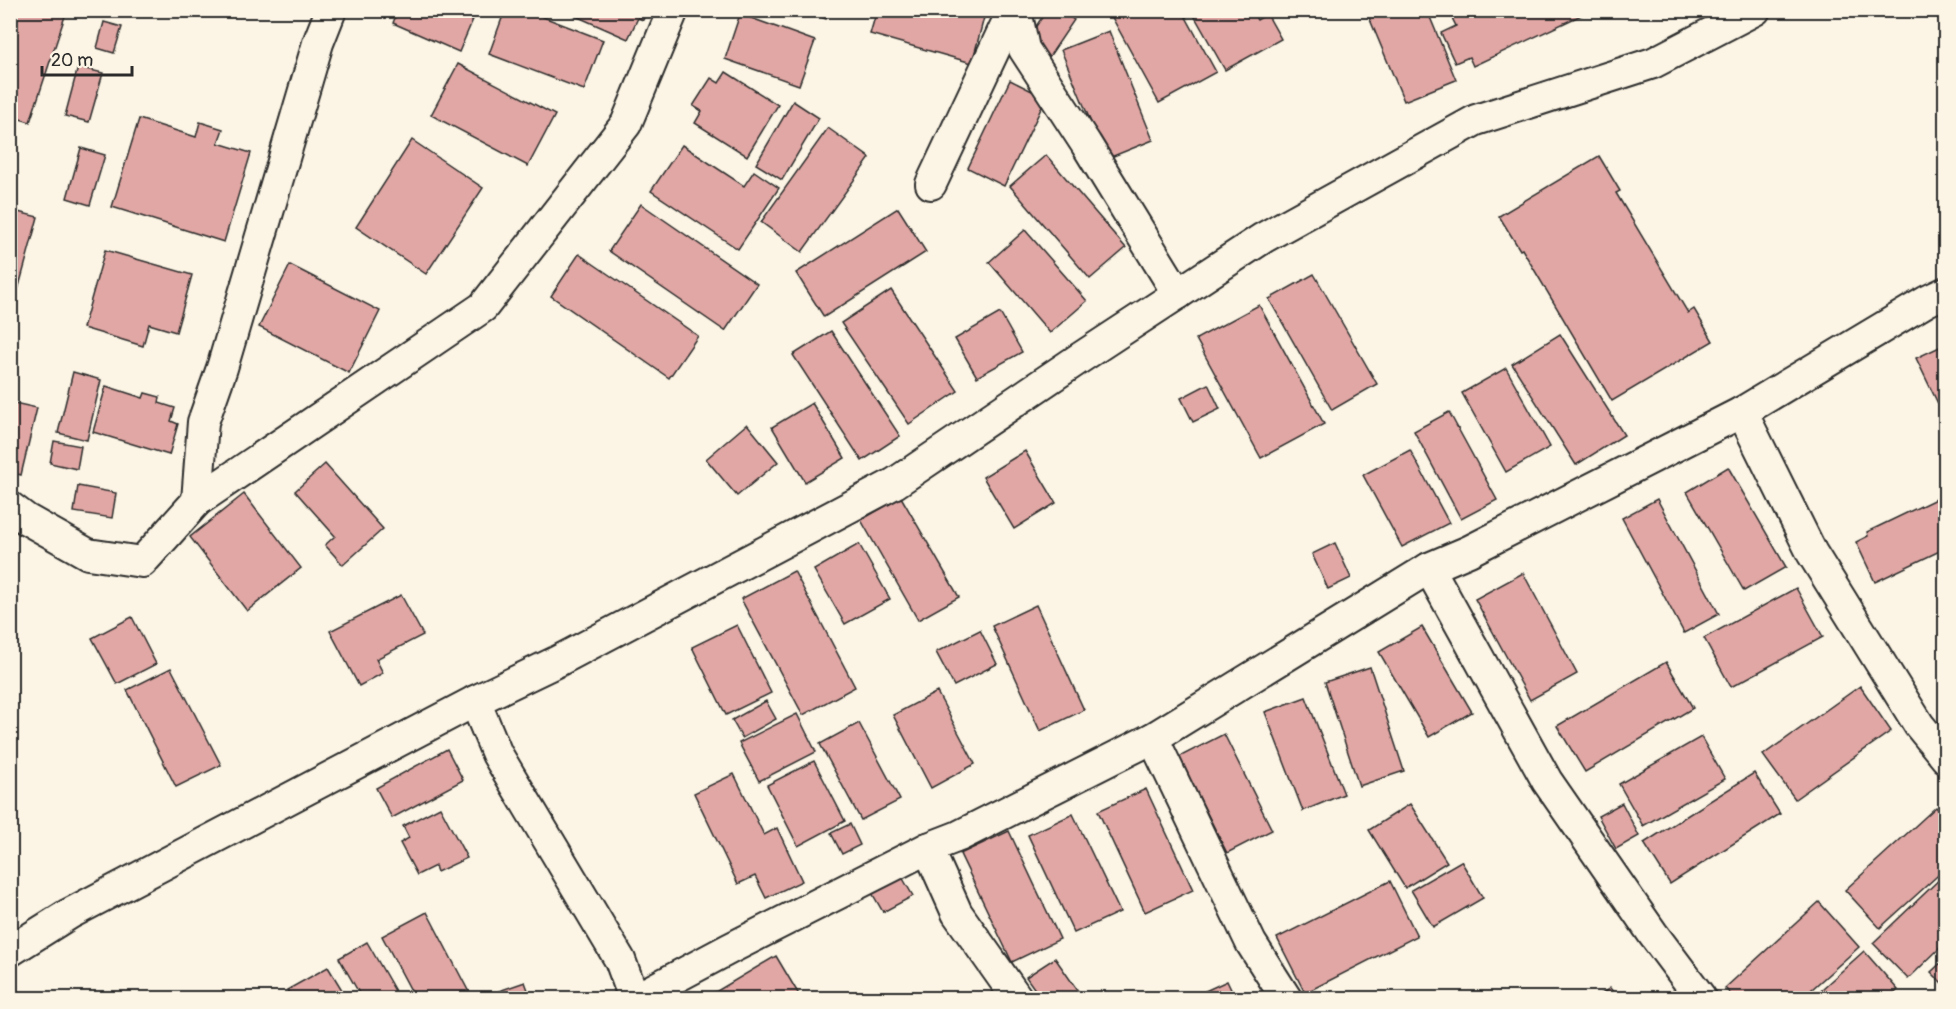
<svg xmlns="http://www.w3.org/2000/svg" width="1956" height="1009" font-family="Pangolin,sans-serif">
	<rect width="100%" height="100%" fill="#fcf5e5"/>
	<filter id="ink" filterUnits="userSpaceOnUse"><feTurbulence type="fractalNoise" baseFrequency=".0167" numOctaves="2"/><feDisplacementMap in="SourceGraphic" scale="12" xChannelSelector="R" yChannelSelector="G"/><feConvolveMatrix kernelMatrix="1 2 1 2 8 2 1 2 1" color-interpolation-filters="sRGB"/></filter>
	<g filter="url(#ink)">
		<g fill="#e1a7a4" stroke="#2b2b2b" stroke-width="1.5">
			<polygon points="14,10 67,10 30,122 10,116 10,20"/>
			<polygon points="398,10 477,10 459,52 393,23"/>
			<polygon points="505,10 525,10 603,40 584,90 489,54"/>
			<polygon points="562,10 647,10 643,20 638,18 628,39"/>
			<polygon points="804,10 829,10 826,19"/>
			<polygon points="877,10 986,10 972,63 870,34"/>
			<polygon points="1047,10 1060,10 1074,20 1049,57 1026,41"/>
			<polygon points="1108,10 1182,10 1216,72 1159,103"/>
			<polygon points="1191,10 1251,10 1257,20 1267,14 1281,39 1225,70"/>
			<polygon points="1366,10 1427,10 1456,80 1404,101"/>
			<polygon points="1453,10 1592,10 1473,66 1469,57 1455,63 1441,33 1456,26 1449,12"/>
			<polygon points="740,14 815,41 799,85 725,59"/>
			<polygon points="104,22 122,27 114,53 97,48"/>
			<polygon points="1109,31 1153,140 1106,159 1061,50"/>
			<polygon points="458,64 555,115 528,166 431,115"/>
			<polygon points="78,67 103,73 89,122 65,116"/>
			<polygon points="726,72 778,105 747,156 695,123 702,111 693,106 711,78 719,83"/>
			<polygon points="1010,80 1046,98 1004,186 968,168"/>
			<polygon points="793,101 819,118 782,180 756,164"/>
			<polygon points="139,119 196,137 200,122 223,129 218,143 251,153 224,242 112,207"/>
			<polygon points="828,128 870,158 802,252 761,222"/>
			<polygon points="412,140 483,188 426,274 356,227"/>
			<polygon points="682,145 744,186 754,171 779,188 738,249 651,191"/>
			<polygon points="81,148 105,155 90,205 67,198"/>
			<polygon points="1046,155 1126,248 1090,279 1010,186"/>
			<polygon points="1599,156 1620,191 1616,193 1688,313 1694,309 1713,341 1612,401 1522,249 1520,250 1499,216"/>
			<polygon points="641,204 757,284 725,331 609,251"/>
			<polygon points="898,208 926,252 824,317 796,273"/>
			<polygon points="10,210 38,217 18,290 10,288"/>
			<polygon points="1025,230 1087,301 1050,333 989,262"/>
			<polygon points="105,250 192,275 176,332 149,324 143,346 83,328"/>
			<polygon points="579,254 698,336 669,378 551,296"/>
			<polygon points="290,265 380,311 349,373 259,327"/>
			<polygon points="1314,274 1377,384 1332,410 1269,299"/>
			<polygon points="891,290 958,391 909,424 841,323"/>
			<polygon points="1259,305 1324,424 1261,458 1196,339"/>
			<polygon points="1000,313 1022,352 977,377 955,339"/>
			<polygon points="831,331 900,436 862,461 793,355"/>
			<polygon points="1560,334 1624,435 1576,465 1512,364"/>
			<polygon points="1946,344 1946,417 1945,418 1916,358"/>
			<polygon points="1506,368 1550,447 1506,472 1462,393"/>
			<polygon points="73,372 101,380 87,440 58,433"/>
			<polygon points="1208,384 1220,409 1193,422 1181,398"/>
			<polygon points="106,386 143,398 145,393 160,397 159,403 175,408 171,421 178,424 169,455 93,432"/>
			<polygon points="10,402 37,408 21,475 10,472"/>
			<polygon points="812,403 845,458 805,482 772,427"/>
			<polygon points="1449,412 1497,500 1461,519 1414,431"/>
			<polygon points="747,424 778,462 737,496 706,459"/>
			<polygon points="54,441 81,446 77,469 50,463"/>
			<polygon points="1410,450 1449,523 1402,547 1363,475"/>
			<polygon points="1025,451 1056,503 1014,529 983,477"/>
			<polygon points="325,464 383,529 343,565 325,545 335,536 295,491"/>
			<polygon points="1728,467 1786,567 1744,591 1687,492"/>
			<polygon points="78,486 116,493 112,518 74,512"/>
			<polygon points="244,494 301,568 247,611 190,537"/>
			<polygon points="1946,494 1946,548 1875,582 1856,542 1868,536 1867,532"/>
			<polygon points="901,497 959,597 918,620 861,520"/>
			<polygon points="1657,499 1719,614 1684,633 1622,518"/>
			<polygon points="1335,543 1351,578 1328,589 1312,554"/>
			<polygon points="859,544 890,599 845,624 814,570"/>
			<polygon points="794,571 855,687 803,715 741,599"/>
			<polygon points="1523,573 1577,674 1530,700 1475,599"/>
			<polygon points="1796,588 1823,637 1731,687 1704,638"/>
			<polygon points="401,595 423,635 376,659 383,673 359,686 330,631"/>
			<polygon points="1036,605 1084,710 1040,731 992,626"/>
			<polygon points="132,617 156,664 117,684 92,638"/>
			<polygon points="737,625 771,693 726,715 692,647"/>
			<polygon points="1422,627 1472,712 1429,737 1379,652"/>
			<polygon points="980,630 997,664 954,686 936,652"/>
			<polygon points="1666,662 1693,708 1585,772 1557,726"/>
			<polygon points="1370,667 1404,771 1359,786 1325,682"/>
			<polygon points="171,668 221,765 176,787 127,690"/>
			<polygon points="1860,686 1891,731 1795,799 1763,755"/>
			<polygon points="937,692 975,764 931,788 893,715"/>
			<polygon points="1306,697 1344,794 1303,811 1265,712"/>
			<polygon points="766,701 776,719 742,738 732,720"/>
			<polygon points="797,714 816,752 759,781 739,743"/>
			<polygon points="859,723 900,800 861,820 820,744"/>
			<polygon points="1224,734 1272,830 1227,853 1179,757"/>
			<polygon points="1701,737 1725,779 1643,826 1619,784"/>
			<polygon points="447,749 463,780 392,818 376,788"/>
			<polygon points="814,761 845,821 798,846 767,785"/>
			<polygon points="1754,773 1780,814 1670,884 1644,843"/>
			<polygon points="734,774 764,835 777,828 802,881 766,898 755,876 738,884 694,793"/>
			<polygon points="1146,789 1193,890 1145,912 1098,811"/>
			<polygon points="1622,803 1639,836 1616,849 1598,816"/>
			<polygon points="1410,804 1447,862 1405,888 1369,830"/>
			<polygon points="440,807 467,858 437,872 435,866 417,875 400,843 409,838 403,826"/>
			<polygon points="1936,807 1946,818 1946,868 1880,928 1845,890"/>
			<polygon points="1073,814 1120,912 1074,933 1028,835"/>
			<polygon points="850,824 860,845 842,854 831,833"/>
			<polygon points="1009,831 1060,939 1012,962 960,854"/>
			<polygon points="1461,861 1483,898 1433,927 1411,890"/>
			<polygon points="898,870 913,896 883,912 868,886"/>
			<polygon points="1946,873 1946,942 1908,979 1873,943"/>
			<polygon points="1390,881 1417,936 1305,993 1277,938"/>
			<polygon points="1819,902 1859,947 1802,998 1734,998 1725,988"/>
			<polygon points="427,912 472,998 415,998 382,936"/>
			<polygon points="367,942 399,998 362,998 339,958"/>
			<polygon points="1864,951 1898,990 1889,998 1812,998"/>
			<polygon points="776,956 801,998 715,998 712,994"/>
			<polygon points="1055,958 1083,998 1041,998 1026,977"/>
			<polygon points="1946,958 1946,987 1931,972"/>
			<polygon points="328,967 347,998 292,998 287,990"/>
			<polygon points="1227,981 1235,998 1190,998"/>
			<polygon points="525,982 531,998 502,998 499,991"/>
			<polygon points="1610,988 1618,998 1596,998"/>
		</g>
		<g fill="none" stroke-linecap="round" stroke-linejoin="round">
			<defs>
				<g id="minor">
					<polyline points="1016,10 1024,49 1086,144 1178,294"/>
					<polyline points="931,184 1013,10"/>
					<polyline points="1742,412 1812,553 1919,725 1946,758"/>
					<polyline points="197,501 203,422 222,368 318,43 331,10"/>
					<polyline points="10,507 26,519 88,554 142,562 197,501 483,307 626,124 673,10"/>
					<polyline points="1429,568 1547,781 1653,934 1701,998"/>
					<polyline points="475,701 497,754 620,960 634,998"/>
					<polyline points="1153,738 1251,943 1286,998"/>
					<polyline points="928,848 957,913 1017,998"/>
					<polyline points="10,951 69,914 475,701 558,661 895,483 1080,358 1263,238 1476,120 1653,63 1755,10"/>
					<polyline points="637,998 729,949 928,848 959,836 1153,738 1429,568 1469,551 1742,412 1927,301 1946,292"/>
				</g>
			</defs>
			<use href="#minor" stroke="#2b2b2b" stroke-width="34"/>
			<use href="#minor" stroke="#fcf5e5" stroke-width="30"/>
		</g>
	</g>
	<rect width="1956" height="1009" fill="none" stroke="#fcf5e5" stroke-width="36"/>
	<rect x="18" y="18" width="1920" height="973" fill="none" stroke="#2b2b2b" stroke-width="2" filter="url(#ink)"/>
	<path d="M42 66v9h90v-9" fill="none" stroke="#2b2b2b" stroke-width="3"/>
	<text x="51" y="66" font-size="18" fill="#2b2b2b" stroke="#fcf5e5" stroke-width="4.5" paint-order="stroke">20 m</text>
</svg>
